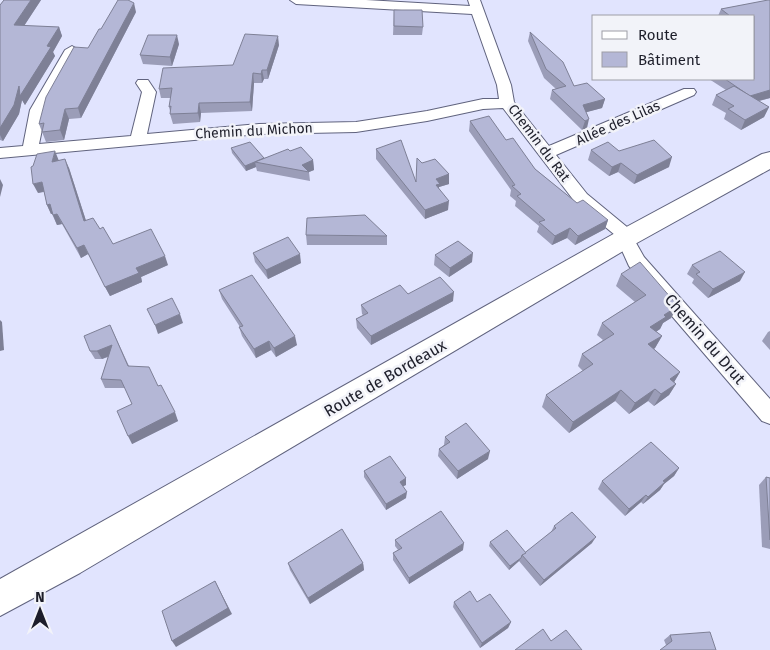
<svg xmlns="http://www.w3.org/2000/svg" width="770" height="650" font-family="'Fira Sans',sans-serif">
	<rect width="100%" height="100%" fill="#e1e4fe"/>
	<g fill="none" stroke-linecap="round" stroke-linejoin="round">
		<defs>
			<polygon id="minor" points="290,0 366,0 470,6 468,0 480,0 511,85 514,102 549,146 684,89 694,89 696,92 694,95 556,155 587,194 627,227 644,257 770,399 770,424 762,421 629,266 615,235 575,202 503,108 483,109 427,121 356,132 259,134 0,158 0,148 23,146 30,110 65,50 72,46 79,50 46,110 39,144 131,136 142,92 136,83 138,80 148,80 156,92 147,134 259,124 356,122 427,111 483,99 499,99 497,85 472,14 296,4"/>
			<polygon id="secondary" points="770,152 770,169 635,244 80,573 0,616 0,579 617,232 762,154"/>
		</defs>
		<use href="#minor" stroke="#60637e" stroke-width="2"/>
		<use href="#secondary" stroke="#60637e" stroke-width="2"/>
		<use href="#minor" fill="#fff" fill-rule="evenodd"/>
		<use href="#secondary" fill="#fff" fill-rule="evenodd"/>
	</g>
	<g fill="#9b9db8">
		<polygon points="4,0 41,0 24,26 59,27 62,36 53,52 55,56 25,105 22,100 19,114 3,141 0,140 0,5"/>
		<polygon points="770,0 770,98 759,101 769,107 764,117 741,130 724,119 726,113 712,105 716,95 726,90 709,79 754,79 754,16 718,16 721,9"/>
		<polygon points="394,10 423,27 422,35 393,35"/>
		<polygon points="136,12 81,118 69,119 64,140 46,142 39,124 101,29"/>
		<polygon points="530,32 574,86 605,99 602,108 586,112 587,128 582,130 550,99 552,90 556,89 544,78 528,41"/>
		<polygon points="179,44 172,66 143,64 140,55"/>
		<polygon points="279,45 268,79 264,79 262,83 254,83 252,111 201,113 200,122 173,124 170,114 170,111 169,107 171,98 161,98 159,89 233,65"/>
		<polygon points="470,121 506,140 535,169 577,203 608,220 605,229 575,245 567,238 552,245 537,232 539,226 515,206 516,201 510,196 511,190 469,131"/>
		<polygon points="231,148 264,158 290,151 313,160 314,170 309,172 310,181 257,171 256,167 246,171 232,153"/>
		<polygon points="376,149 416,182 422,163 449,174 449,184 439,187 439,189 448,210 425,219 376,159"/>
		<polygon points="591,150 619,151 669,167 634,184 618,172 609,176 588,160"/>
		<polygon points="59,160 69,168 86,221 100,229 113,244 168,265 141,277 142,282 110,296 88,254 81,258 62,224 57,225 52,214 51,214 47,205 44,192 38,193"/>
		<polygon points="306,235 387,236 387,245 307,245"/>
		<polygon points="253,253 301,263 268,279 255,262"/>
		<polygon points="435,255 472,262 449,277 434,265"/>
		<polygon points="692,265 740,281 708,298 692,283 694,279 687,274"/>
		<polygon points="621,274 678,306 671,318 663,323 660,329 656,332 662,336 655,348 654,349 680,372 674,382 676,384 669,395 654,406 648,401 629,414 615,401 569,433 542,407 546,395 583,371 578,366 582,354 603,340 597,335 602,323 635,302 616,286"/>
		<polygon points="219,290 297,345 276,357 271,350 256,358 242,336 239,327 240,327 222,299"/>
		<polygon points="408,294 453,301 371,345 357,328 356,319 363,315 362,314 361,305"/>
		<polygon points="110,325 129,366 158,386 178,421 132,444 132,404 125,388 105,388 101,379 108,357 102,359 95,359 90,351"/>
		<polygon points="770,331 770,350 762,341 768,332"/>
		<polygon points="445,437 488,459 457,479 438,456 439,449 444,445"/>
		<polygon points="679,468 674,476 664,484 660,490 643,504 641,502 625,516 598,489 602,481"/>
		<polygon points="364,471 406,478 406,485 403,486 406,498 386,510 364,477"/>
		<polygon points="766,477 770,478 770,549 762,547 759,485"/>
		<polygon points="554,526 592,543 540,586 519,561 509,570 489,546 490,542 526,553 551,532"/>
		<polygon points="395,540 463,550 409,584 393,560 393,553 398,550 395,546"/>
		<polygon points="288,563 363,563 364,570 310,604 290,570"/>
		<polygon points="454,602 477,602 511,622 508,628 480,648 453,607"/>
		<polygon points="670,635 716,650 666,645 664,640"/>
	</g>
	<g fill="#7e8096">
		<polygon points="31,0 41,0 18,35 14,25"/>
		<polygon points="134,3 136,12 81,118 78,108"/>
		<polygon points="59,27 62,36 53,52 55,56 25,105 22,100 19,114 3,141 0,135 0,128 19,86 47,46"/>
		<polygon points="177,35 179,44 172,66 170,57"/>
		<polygon points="278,36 279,45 268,79 267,70"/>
		<polygon points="262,70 264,79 262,83 261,74"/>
		<polygon points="253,73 254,83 252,111 250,102"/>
		<polygon points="770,90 770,98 746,104 750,96"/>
		<polygon points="605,99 602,108 580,114 583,105"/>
		<polygon points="199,103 201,113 200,122 198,113"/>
		<polygon points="769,107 764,117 741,130 745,120"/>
		<polygon points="65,109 69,119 64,140 60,130"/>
		<polygon points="589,119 587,128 582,130 585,121"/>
		<polygon points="55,151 59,161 52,162"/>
		<polygon points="672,157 669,167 634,184 637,175"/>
		<polygon points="65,159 69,168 89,230 84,221"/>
		<polygon points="313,160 314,170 309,172 302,165"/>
		<polygon points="255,162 256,167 246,171 245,166"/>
		<polygon points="621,163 618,172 609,176 612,167"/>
		<polygon points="449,174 449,184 439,187 439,193 435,195 436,179"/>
		<polygon points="0,179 3,185 0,197"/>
		<polygon points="42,182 46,191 38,193 33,184"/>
		<polygon points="449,201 448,210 425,219 425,210"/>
		<polygon points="50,204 55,213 51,214 47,205"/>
		<polygon points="57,214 62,224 57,225 53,215"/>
		<polygon points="608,220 605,229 575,245 578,236"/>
		<polygon points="570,228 567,238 552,245 555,236"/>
		<polygon points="84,245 88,254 81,258 77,248"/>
		<polygon points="473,253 472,262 449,277 450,268"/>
		<polygon points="300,254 301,263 268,279 266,270"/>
		<polygon points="165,256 168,265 141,277 142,282 110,296 105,287 136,268"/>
		<polygon points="745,272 740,281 708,298 713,289"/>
		<polygon points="454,292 453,301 371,345 371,336"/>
		<polygon points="678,306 671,318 663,323 660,329 645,339 650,327 664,315"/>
		<polygon points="180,314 183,323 158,334 155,325"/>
		<polygon points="0,320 2,322 4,350 0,351"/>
		<polygon points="295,336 297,345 276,357 274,348"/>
		<polygon points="662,336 655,348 643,356 648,344"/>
		<polygon points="269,341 271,350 256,358 254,349"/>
		<polygon points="112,345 116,353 102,359 97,351"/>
		<polygon points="680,372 673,384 670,379"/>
		<polygon points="676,384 669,395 654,406 661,394"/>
		<polygon points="655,389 648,401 629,414 635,403"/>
		<polygon points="621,390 615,401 569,433 573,422"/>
		<polygon points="175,412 178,421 132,444 128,436"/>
		<polygon points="490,451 488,459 457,479 458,471"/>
		<polygon points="679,468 674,476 664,484 660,490 643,504 648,497 663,481"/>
		<polygon points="406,478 406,485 399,488 400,482"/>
		<polygon points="407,492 406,498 386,510 386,504"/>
		<polygon points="646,495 641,502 625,516 629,509"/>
		<polygon points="596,537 592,543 540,586 544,580"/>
		<polygon points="464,543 463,550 409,584 409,578"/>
		<polygon points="521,558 519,561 509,570 510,566"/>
		<polygon points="363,563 364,570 310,604 308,598"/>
		<polygon points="215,581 232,614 176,647 172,641"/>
		<polygon points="511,622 508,628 480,648 482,643"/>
	</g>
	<g fill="#b4b7d6" stroke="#7e8096">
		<polygon points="4,0 31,0 14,25 59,27 47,46 51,47 20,96 19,86 14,105 0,128 0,5"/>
		<polygon points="118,0 128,0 134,3 78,108 65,109 60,130 42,132 44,123 39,124 46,97 74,47 88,48 99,29 101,29"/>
		<polygon points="768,0 770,0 770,90 750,96 725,79 754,79 754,16 730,16 721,9"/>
		<polygon points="394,10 422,10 423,27 394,26"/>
		<polygon points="530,32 563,62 574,86 587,83 605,99 583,105 589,119 585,121 552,90 566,86 546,69"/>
		<polygon points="245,34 278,36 267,70 262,70 261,74 253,73 250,102 199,103 198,113 170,114 171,106 169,107 172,88 159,89 163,68 233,65"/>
		<polygon points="148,35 177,35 170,57 140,55"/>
		<polygon points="734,86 769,107 745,120 728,109 734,106 716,95"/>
		<polygon points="489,116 506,140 513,138 535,169 577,203 583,200 608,220 578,236 570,228 555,236 539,222 545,220 517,196 521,194 512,186 515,185 470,121"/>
		<polygon points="401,140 416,182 417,158 422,163 435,159 449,174 436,179 440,184 436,185 449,201 425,210 376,149"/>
		<polygon points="654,140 672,157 637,175 621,163 612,167 591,150 608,142 619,151"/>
		<polygon points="250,142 264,158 245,166 231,148"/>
		<polygon points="301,147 313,160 302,165 309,172 255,162 288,149 290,151"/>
		<polygon points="55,151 52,162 65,159 84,221 93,218 100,229 103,227 113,244 151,229 165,256 136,268 139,273 105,287 84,245 77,248 57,214 53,215 50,204 47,205 42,182 33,184 31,167 33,166 37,154"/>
		<polygon points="365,215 387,236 306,235 307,218"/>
		<polygon points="288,237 300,254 266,270 253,253"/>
		<polygon points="458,241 473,253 450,268 435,255"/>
		<polygon points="720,251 745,272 713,289 696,274 700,272 692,265"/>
		<polygon points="640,262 678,306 664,315 666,317 650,327 662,336 648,344 680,372 670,379 676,384 661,394 655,389 635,403 621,390 573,422 546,395 593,364 582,354 614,334 602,323 646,295 621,274"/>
		<polygon points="252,275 295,336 274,348 269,341 254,349 239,327 243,326 219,290"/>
		<polygon points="440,277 454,292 371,336 356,319 368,313 361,305 400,285 408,294"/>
		<polygon points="172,298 180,314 155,325 147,309"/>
		<polygon points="110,325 128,366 149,367 158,386 161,385 175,412 128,436 117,411 132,404 121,380 101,379 112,345 97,351 90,351 84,336"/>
		<polygon points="466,423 490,451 458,471 439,449 450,442 445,437"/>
		<polygon points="651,442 679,468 663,481 665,482 648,497 646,495 629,509 602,481"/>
		<polygon points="390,456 406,478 400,482 407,492 386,504 364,471"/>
		<polygon points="766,477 770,478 770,540"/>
		<polygon points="441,511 464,543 409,578 393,553 402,548 395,540"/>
		<polygon points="572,512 596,537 544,580 522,555 556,528 554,526"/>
		<polygon points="342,529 363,563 308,598 288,563"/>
		<polygon points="507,530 526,553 522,555 521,558 510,566 490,542"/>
		<polygon points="215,581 228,608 172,641 162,611"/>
		<polygon points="470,591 477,602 490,594 511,622 482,643 454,602"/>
		<polygon points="543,629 551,641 566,630 582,650 515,650"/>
		<polygon points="710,632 716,650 660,650 672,641 670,635"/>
	</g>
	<g text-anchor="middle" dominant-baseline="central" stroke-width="5" stroke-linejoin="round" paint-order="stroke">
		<g font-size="14" fill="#1d1e2a" stroke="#f2f3f9">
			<text transform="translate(618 123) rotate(-24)">Allée des Lilas</text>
			<text transform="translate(254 131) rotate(-3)">Chemin du Michon</text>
			<text transform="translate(539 143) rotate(53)">Chemin du Rat</text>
		</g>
		<g font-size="16" fill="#1d1e2a" stroke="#f2f3f9">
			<text transform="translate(705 339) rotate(49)">Chemin du Drut</text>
			<text transform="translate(385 378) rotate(-30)">Route de Bordeaux</text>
		</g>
	</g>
	<rect x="592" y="15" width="162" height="65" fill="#f2f3f9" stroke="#9d9ea6"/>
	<rect x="602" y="31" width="25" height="8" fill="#ffffff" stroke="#9d9ea6"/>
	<text x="638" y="40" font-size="15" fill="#1d1e2a">Route</text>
	<rect x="602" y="52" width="25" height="15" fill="#b4b7d6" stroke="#9d9ea6"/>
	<text x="638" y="65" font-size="15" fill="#1d1e2a">Bâtiment</text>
	<g transform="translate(40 610)" stroke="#f2f3f9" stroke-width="4" paint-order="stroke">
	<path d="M0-4L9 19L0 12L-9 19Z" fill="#1d1e2a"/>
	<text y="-8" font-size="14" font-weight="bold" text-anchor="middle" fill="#1d1e2a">N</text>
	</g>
</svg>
